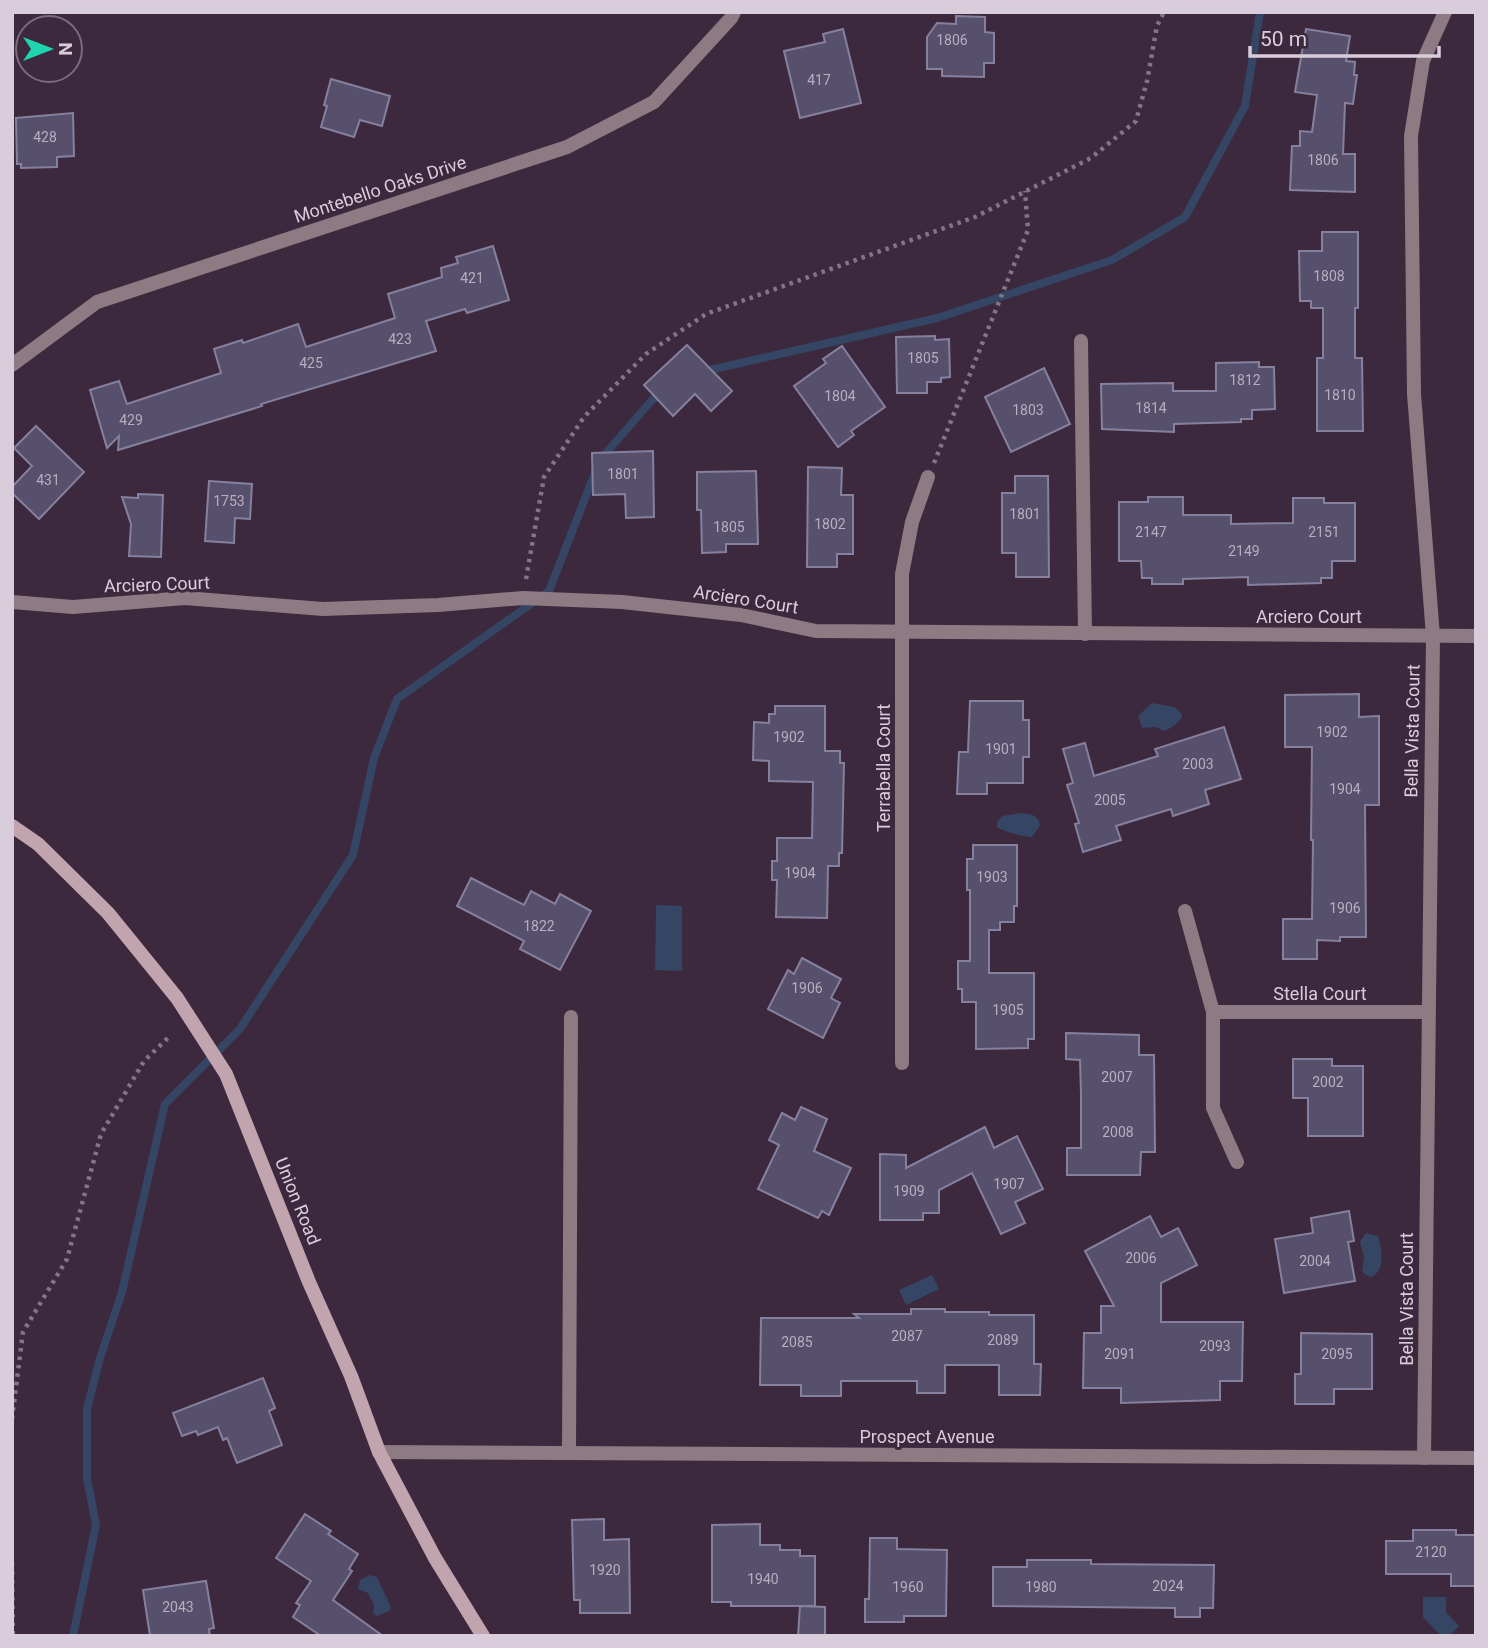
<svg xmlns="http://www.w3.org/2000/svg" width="1488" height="1648" font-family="Roboto,sans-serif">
	<rect width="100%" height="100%" fill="#3c293e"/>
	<g fill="#354564">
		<path d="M1152 703 1175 707 1182 714C1182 722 1171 728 1164 731L1156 727 1142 728 1138 716Z"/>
		<path d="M1022 813C1031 814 1039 815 1040 826L1032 837C1027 838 1002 831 997 827V822L1002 816Z"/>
		<polygon points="656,905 682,906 682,971 655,970"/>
		<path d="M1366 1233 1378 1236C1382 1249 1386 1273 1370 1277L1362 1272 1364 1257 1360 1242Z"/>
		<polygon points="932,1275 939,1289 906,1305 899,1290"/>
		<polygon points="370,1575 377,1577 391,1607 389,1611 377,1616 373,1613 374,1605 368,1593 358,1589 360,1580"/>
		<polygon points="1423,1597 1446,1597 1446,1612 1459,1626 1449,1636 1441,1636 1423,1617"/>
	</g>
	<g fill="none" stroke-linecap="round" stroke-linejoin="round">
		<g stroke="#354564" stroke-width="8">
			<polyline points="702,374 710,370 937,318 1112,260 1185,217 1245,106 1260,12"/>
			<polyline points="73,1636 96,1525 87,1478 87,1409 100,1358 122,1292 165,1104 240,1029 353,855 374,758 397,699 549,591 600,460 652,400 665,393"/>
		</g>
	</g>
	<g fill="#56506d" stroke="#86809f" stroke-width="2">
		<polygon points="956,16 985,17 985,32 994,33 994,63 984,63 984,77 942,76 942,69 927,69 927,37 937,23 956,24"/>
		<polygon points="843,29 861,103 800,118 784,51 825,42 823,34"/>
		<polygon points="1306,29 1350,36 1346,61 1355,62 1354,75 1357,75 1353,104 1345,103 1343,154 1355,154 1355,192 1290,190 1292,146 1300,146 1300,131 1312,132 1317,95 1295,92"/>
		<polygon points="331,79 390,96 382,126 360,120 354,137 321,127 327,106 324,105"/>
		<polygon points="73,113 74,156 57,157 57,167 21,168 21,164 17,164 16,118"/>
		<polygon points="1322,232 1358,232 1358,308 1355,308 1355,358 1362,358 1363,431 1317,431 1317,358 1323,358 1323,308 1311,308 1311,301 1300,301 1299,251 1322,251"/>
		<polygon points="493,246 509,300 467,313 465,309 426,321 436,351 261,404 262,406 118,450 119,436 107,448 90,390 119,381 127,404 221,373 214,349 242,340 243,343 298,324 306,347 395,318 388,294 442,277 441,268 458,263 456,257"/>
		<polygon points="935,336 935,340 949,339 950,377 941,378 941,382 927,382 927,393 897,393 896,337"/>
		<polygon points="687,345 732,391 711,411 695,394 673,416 644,385"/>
		<polygon points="842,346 885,407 851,431 854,435 838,447 794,386 826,363 823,359"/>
		<polygon points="1259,362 1259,367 1274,367 1275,409 1252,410 1252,419 1241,419 1241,422 1174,424 1174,432 1102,429 1101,384 1173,383 1173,391 1216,391 1216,363"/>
		<polygon points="1044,368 1070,424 1011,452 985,397"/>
		<polygon points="36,426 84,472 39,519 12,493 12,487 32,466 14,448"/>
		<polygon points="653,451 654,517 626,518 625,494 593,495 592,453"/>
		<polygon points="808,467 842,468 841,495 853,495 853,554 837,554 837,567 807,567"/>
		<polygon points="756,471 758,544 726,544 726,552 702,553 701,510 697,510 697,472"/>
		<polygon points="1015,476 1048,476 1049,577 1016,577 1016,553 1002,553 1002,493 1015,493"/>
		<polygon points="209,481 252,484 250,519 235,518 234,543 205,541"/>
		<polygon points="138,494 163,495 161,557 129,556 131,524 122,497 138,498"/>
		<polygon points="1148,497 1183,497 1183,515 1231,515 1231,524 1293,523 1293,498 1324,498 1324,503 1355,503 1355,561 1332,561 1332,578 1321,578 1321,583 1248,585 1248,577 1183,579 1183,584 1152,584 1152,578 1142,578 1141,561 1119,561 1119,502 1148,502"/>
		<polygon points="1359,694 1359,717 1379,716 1379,805 1365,805 1366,937 1340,937 1340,941 1317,940 1317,959 1283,959 1283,919 1312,919 1313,840 1311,840 1312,747 1285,747 1285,695"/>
		<polygon points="970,701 1023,701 1023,720 1029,720 1029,757 1023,757 1023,783 987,783 987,794 957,794 959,752 968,752"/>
		<polygon points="775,706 825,706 825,751 840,751 840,763 844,763 842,853 839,853 839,866 828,866 827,918 776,917 777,880 772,880 772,861 777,861 777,838 812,838 813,782 769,781 769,761 753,760 754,722 769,723 769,714 775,714"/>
		<polygon points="1224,727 1241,779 1205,790 1209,804 1173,816 1171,809 1116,826 1121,840 1083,852 1075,824 1079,823 1067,785 1073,783 1063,749 1085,743 1094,776 1158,756 1155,749"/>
		<polygon points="973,845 1017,845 1017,906 1014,906 1014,922 1000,922 1000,930 989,930 989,973 1034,973 1034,1039 1028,1039 1028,1048 976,1049 976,1002 962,1002 962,989 958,989 958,961 970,961 970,890 967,890 967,859 973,859"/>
		<polygon points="471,878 524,905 531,891 555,904 560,894 591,911 560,970 520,949 524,941 457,906"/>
		<polygon points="802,958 841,979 831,998 840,1003 823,1038 768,1009 788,970 794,974"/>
		<polygon points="1066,1033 1139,1035 1139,1055 1154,1055 1155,1152 1141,1152 1140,1175 1067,1175 1067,1148 1081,1148 1081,1093 1080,1060 1066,1059"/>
		<polygon points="1293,1059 1332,1059 1332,1066 1363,1066 1363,1136 1308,1136 1308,1098 1293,1098"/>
		<polygon points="801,1107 827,1119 814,1151 851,1168 829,1215 822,1211 818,1218 758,1189 779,1145 769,1140 782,1113 795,1120"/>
		<polygon points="985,1127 994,1148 1017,1136 1043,1189 1015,1202 1025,1223 1001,1234 972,1173 939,1190 939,1213 923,1213 923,1220 880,1220 880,1154 906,1155 906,1168"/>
		<polygon points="1349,1211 1354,1241 1348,1242 1355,1281 1284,1293 1275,1239 1313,1233 1311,1218"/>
		<polygon points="1150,1216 1161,1237 1178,1228 1197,1265 1161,1283 1161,1322 1243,1322 1242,1381 1220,1381 1220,1400 1121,1403 1121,1388 1083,1388 1084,1333 1101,1333 1101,1306 1114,1306 1085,1251"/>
		<polygon points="911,1309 945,1309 945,1312 989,1312 989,1315 1034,1315 1034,1364 1041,1364 1040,1395 999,1395 999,1365 945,1365 945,1393 917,1393 917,1381 841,1381 841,1396 801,1396 801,1385 760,1385 761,1318 859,1318 854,1314 911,1314"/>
		<polygon points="1301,1333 1372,1334 1372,1389 1334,1389 1334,1404 1295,1404 1295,1374 1301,1374"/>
		<polygon points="263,1378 275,1408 269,1411 282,1445 237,1463 227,1438 223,1440 218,1427 198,1435 196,1431 182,1436 173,1413"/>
		<polygon points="305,1514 331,1531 328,1534 358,1554 349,1569 352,1571 333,1600 383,1636 321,1636 293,1617 300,1605 296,1603 311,1581 276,1558"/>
		<polygon points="604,1519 604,1540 629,1539 630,1613 580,1613 580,1600 574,1600 572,1520"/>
		<polygon points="760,1524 760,1545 780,1545 780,1550 800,1550 800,1556 815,1556 815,1606 731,1606 731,1602 712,1602 712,1525"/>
		<polygon points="1413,1530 1456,1530 1456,1535 1476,1535 1476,1586 1451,1586 1451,1574 1386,1574 1386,1541 1413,1541"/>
		<polygon points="870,1538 897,1538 897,1549 947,1550 946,1616 904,1616 904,1622 865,1622 865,1599 869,1599"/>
		<polygon points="1027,1560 1091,1560 1091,1564 1214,1565 1213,1608 1200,1608 1200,1617 1175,1617 1175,1608 993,1606 993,1567 1027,1567"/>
		<polygon points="206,1581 214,1628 209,1629 210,1636 150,1636 143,1590"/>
		<polygon points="800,1606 825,1607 825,1636 798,1636"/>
	</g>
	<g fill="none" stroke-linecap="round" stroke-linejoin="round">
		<g stroke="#847486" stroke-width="4.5" stroke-dasharray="3.5 5" stroke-linecap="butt">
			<polyline points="934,463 1028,230 1025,191"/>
			<polyline points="526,579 544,477 584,417 646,354 706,314 975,217 1091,158 1136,121 1147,81 1157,26 1164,12"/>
			<polyline points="12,1419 23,1332 67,1259 101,1134 144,1061 171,1035"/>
			<polyline points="12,1563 13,1636"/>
		</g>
		<polyline stroke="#8d7a82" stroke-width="14" points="1081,341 1085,634"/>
		<g stroke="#8d7a82" stroke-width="14">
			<polyline points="12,365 97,302 567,147 654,102 731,18 734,12"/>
			<polyline points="12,602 73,607 185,598 323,609 438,605 523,598 622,602 741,615 816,631 1476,636"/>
			<polyline points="1185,911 1213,1012 1213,1108 1237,1162"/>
			<polyline points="1213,1012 1427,1012"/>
			<polyline points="902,1063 902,574 912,522 928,477"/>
			<polyline points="379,1452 1476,1458"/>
			<polyline points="569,1453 571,1017"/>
			<polyline points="1424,1458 1433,636 1414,394 1411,136 1423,61 1445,12"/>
		</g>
		<polyline stroke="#c2a4af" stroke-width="14" points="12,826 38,844 108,913 177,998 226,1074 309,1282 351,1376 379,1452 435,1558 483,1636"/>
	</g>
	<g text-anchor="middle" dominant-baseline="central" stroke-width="6" stroke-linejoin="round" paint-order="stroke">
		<g font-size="14" fill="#b9aec0">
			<text x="952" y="40">1806</text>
			<text x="819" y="80">417</text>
			<text x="45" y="137">428</text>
			<text x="1323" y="160">1806</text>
			<text x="1329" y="276">1808</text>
			<text x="472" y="278">421</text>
			<text x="400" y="339">423</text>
			<text x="923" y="358">1805</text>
			<text x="311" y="363">425</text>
			<text x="1245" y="380">1812</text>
			<text x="1340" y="395">1810</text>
			<text x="840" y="396">1804</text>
			<text x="1151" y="408">1814</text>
			<text x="1028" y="410">1803</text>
			<text x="131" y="420">429</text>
			<text x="623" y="474">1801</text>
			<text x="48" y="480">431</text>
			<text x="229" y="501">1753</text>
			<text x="1025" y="514">1801</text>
			<text x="830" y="524">1802</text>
			<text x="729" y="527">1805</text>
			<text x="1151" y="532">2147</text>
			<text x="1324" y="532">2151</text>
			<text x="1244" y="551">2149</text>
			<text x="1332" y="732">1902</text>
			<text x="789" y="737">1902</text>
			<text x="1001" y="749">1901</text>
			<text x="1198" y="764">2003</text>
			<text x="1345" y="789">1904</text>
			<text x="1110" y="800">2005</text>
			<text x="800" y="873">1904</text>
			<text x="992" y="877">1903</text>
			<text x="1345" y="908">1906</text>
			<text x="539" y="926">1822</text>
			<text x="807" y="988">1906</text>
			<text x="1008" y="1010">1905</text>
			<text x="1117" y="1077">2007</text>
			<text x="1328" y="1082">2002</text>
			<text x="1118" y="1132">2008</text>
			<text x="1009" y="1184">1907</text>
			<text x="909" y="1191">1909</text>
			<text x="1141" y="1258">2006</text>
			<text x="1315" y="1261">2004</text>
			<text x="907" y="1336">2087</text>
			<text x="1003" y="1340">2089</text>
			<text x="797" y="1342">2085</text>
			<text x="1215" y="1346">2093</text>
			<text x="1120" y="1354">2091</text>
			<text x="1337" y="1354">2095</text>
			<text x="1431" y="1552">2120</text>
			<text x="605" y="1570">1920</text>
			<text x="763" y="1579">1940</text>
			<text x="1168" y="1586">2024</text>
			<text x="908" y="1587">1960</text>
			<text x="1041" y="1587">1980</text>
			<text x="178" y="1607">2043</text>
		</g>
		<g font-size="18" fill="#dacddb" stroke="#3c293e">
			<text transform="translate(380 189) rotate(-18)">Montebello Oaks Drive</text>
			<text transform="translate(157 584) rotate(-2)">Arciero Court</text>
			<text transform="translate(746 599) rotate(9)">Arciero Court</text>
			<text x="1309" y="616">Arciero Court</text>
			<text transform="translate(1412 731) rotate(-89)">Bella Vista Court</text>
			<text transform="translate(883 768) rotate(-90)">Terrabella Court</text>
			<text x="1320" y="993">Stella Court</text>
			<text transform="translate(298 1201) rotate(68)">Union Road</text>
			<text transform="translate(1406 1299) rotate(-90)">Bella Vista Court</text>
			<text x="927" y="1436">Prospect Avenue</text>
		</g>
	</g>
	<rect width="1488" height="1648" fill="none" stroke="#dacddb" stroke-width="28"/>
	<g transform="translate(49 49) rotate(90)"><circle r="33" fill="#3c293e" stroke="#7b6b7d" stroke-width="2"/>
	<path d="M0-5L12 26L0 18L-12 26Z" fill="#1ed5b0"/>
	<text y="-10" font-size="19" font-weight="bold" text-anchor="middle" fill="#dacddb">N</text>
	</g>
	<path d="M1250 46v10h189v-10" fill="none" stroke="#dacddb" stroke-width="3.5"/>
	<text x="1260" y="46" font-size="21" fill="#dacddb" stroke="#3c293e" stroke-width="5" paint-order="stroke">50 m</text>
</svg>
